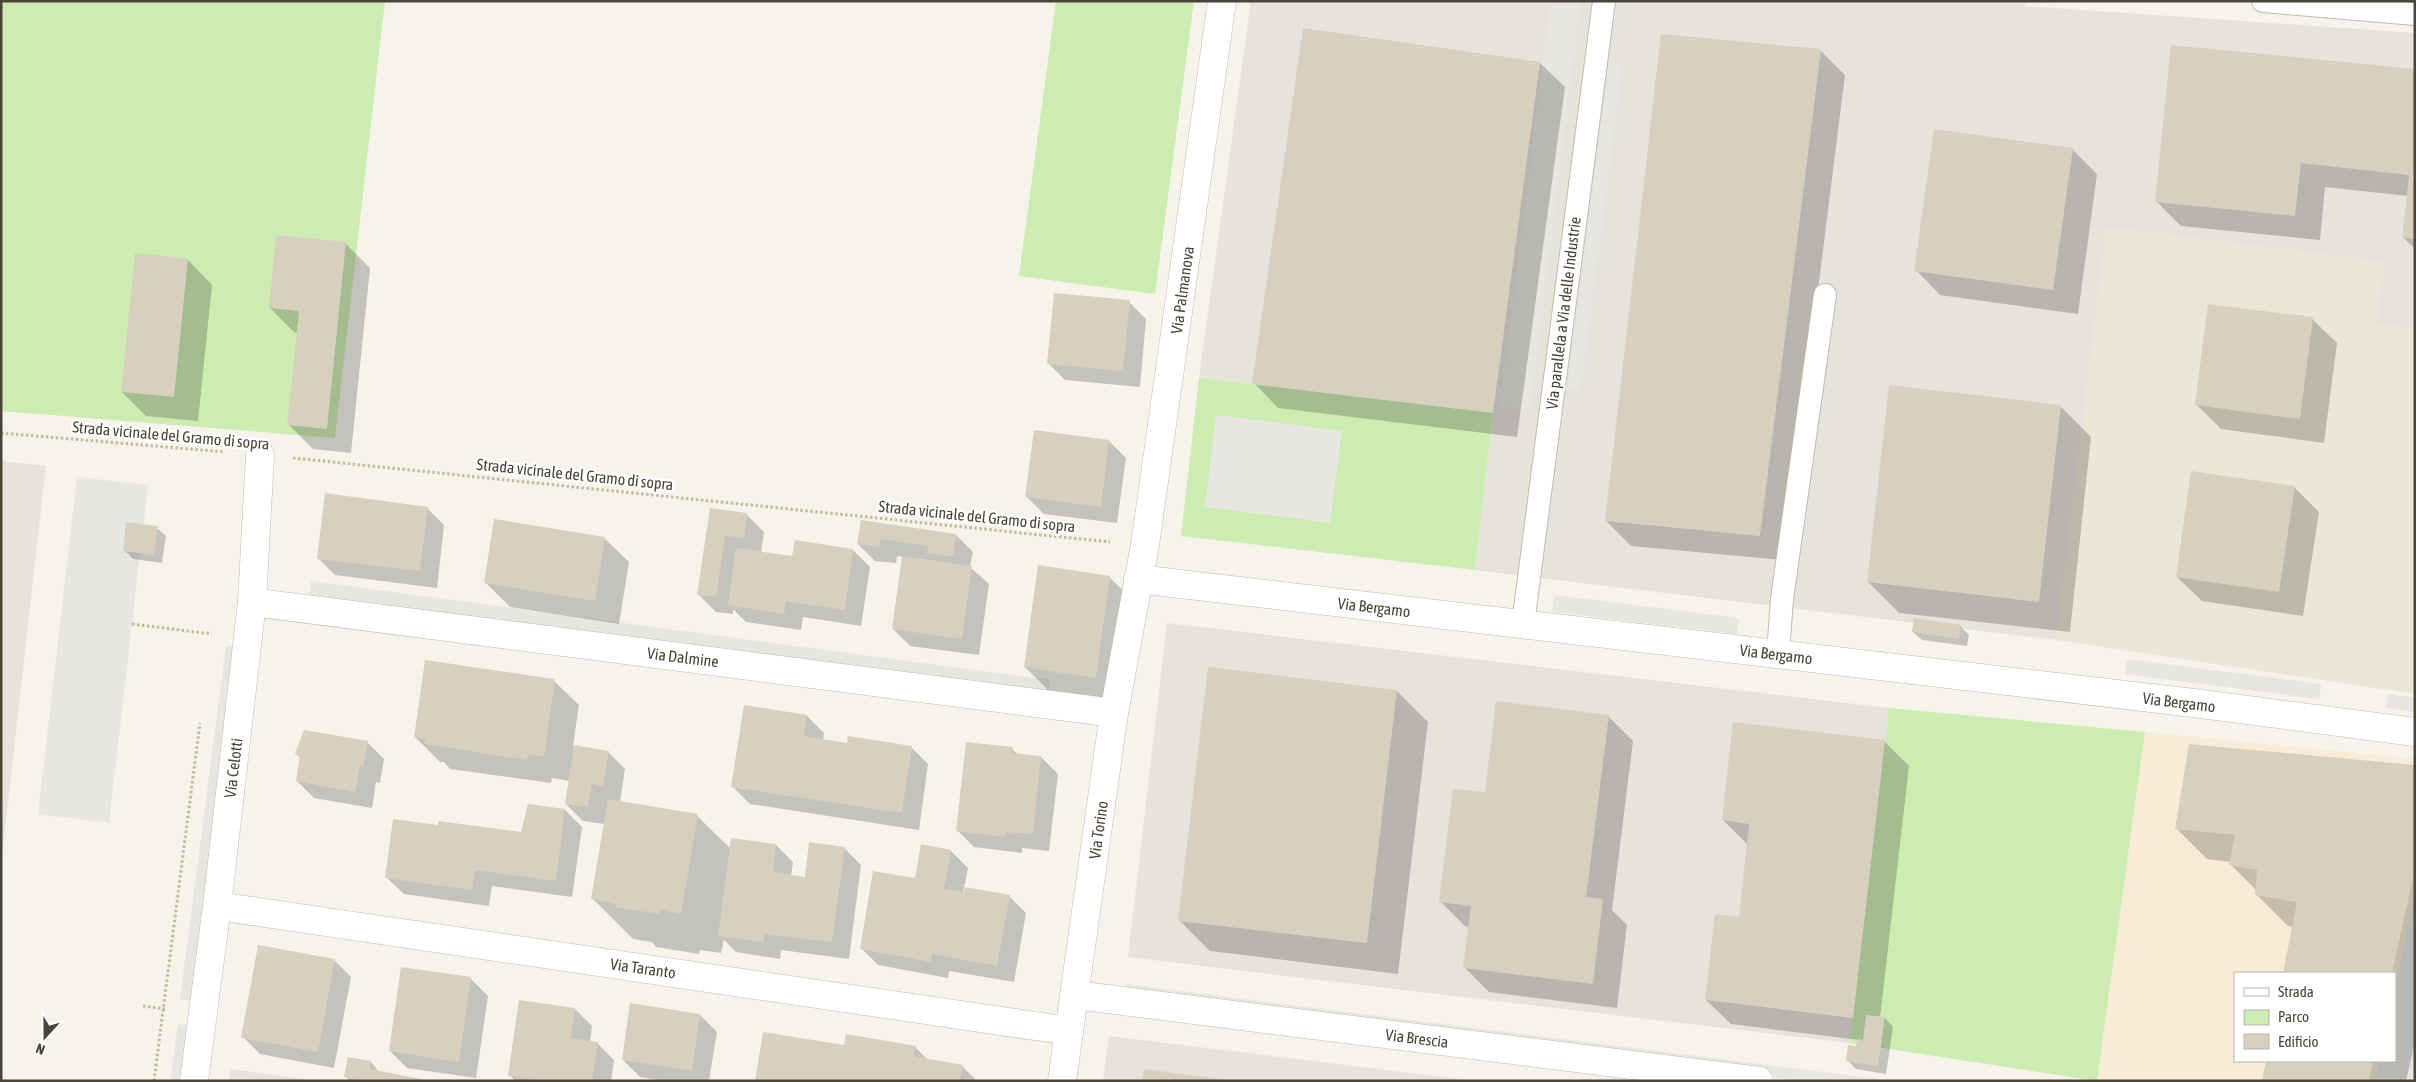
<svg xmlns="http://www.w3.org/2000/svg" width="2416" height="1082" font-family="'Asap Condensed',sans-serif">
	<rect width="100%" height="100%" fill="#f6f3eb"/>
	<polygon fill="#eae6d8" points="2106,227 2385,262 2376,324 2415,329 2415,694 2056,640"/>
	<path fill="#f8ecd6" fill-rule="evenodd" d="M2145 732 2415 759V1081H2097ZM2235 973H2395V1061H2235Z"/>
	<g fill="#e6e2dc">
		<polygon points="1251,1 2025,1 2025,6 2415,33 2415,329 2376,324 2385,262 2106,227 2056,640 1475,570 1493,413 1199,378"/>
		<polygon points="1,461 46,466 1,864"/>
		<polygon points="1167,623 1889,708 1850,1043 1128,957"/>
		<polygon points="1109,1036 1474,1081 1103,1081"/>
		<polygon points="231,1069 318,1081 229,1081"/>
	</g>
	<g fill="#cdecb2">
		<polygon points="1,1 385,1 335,438 1,411"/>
		<polygon points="1056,1 1194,1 1155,294 1019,276"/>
		<polygon points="1199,378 1493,413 1475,570 1181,536"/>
		<polygon points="1889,708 2145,732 2097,1081 1850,1043"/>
	</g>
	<g fill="#e7e6e2">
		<polygon points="1550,1 1581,1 1530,410 1500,406"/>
		<polygon points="1610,61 1623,62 1581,391 1568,389"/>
		<polygon points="1216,415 1342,431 1330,523 1205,507"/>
		<polygon points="77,477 148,485 109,823 38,814"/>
		<polygon points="311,581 1050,680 1048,695 309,597"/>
		<polygon points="1554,595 1739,618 1737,634 1552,612"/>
		<polygon points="226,646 240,647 193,1001 180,999"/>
		<polygon points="2127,659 2321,684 2319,699 2125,674"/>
		<polygon points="2388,694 2415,698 2415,712 2386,708"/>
		<polygon points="2415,893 2415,1081 2375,1081 2379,1061 2395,1061 2395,988"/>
		<polygon points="1126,984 1894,1081 1799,1081 1124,996"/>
		<polygon points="178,1024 190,1025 183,1081 170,1081"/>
	</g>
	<g fill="#0003">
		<polygon points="1304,30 1540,63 1565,87 1517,437 1278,408 1254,383"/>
		<polygon points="1820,50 1845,75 1784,560 1631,546 1606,521"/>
		<polygon points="2415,71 2415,249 2404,238 2408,196 2325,187 2320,240 2181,226 2156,201"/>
		<polygon points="2072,149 2097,174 2078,314 1940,295 1916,270"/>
		<polygon points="345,243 370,268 351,453 313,449 288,424 298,333 294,332 270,308"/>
		<polygon points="188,260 212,285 198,421 146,416 122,392"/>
		<polygon points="1129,302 1146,319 1140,387 1065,380 1048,363"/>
		<polygon points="2312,319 2337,343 2324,443 2221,429 2197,405"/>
		<polygon points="2060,406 2091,437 2070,632 1899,613 1868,582"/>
		<polygon points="1109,441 1126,458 1117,523 1044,514 1027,497"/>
		<polygon points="2294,487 2319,512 2303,616 2202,601 2177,577"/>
		<polygon points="427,508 444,525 437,588 335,575 318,558"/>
		<polygon points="711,510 747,515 764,532 761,553 794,558 796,542 853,550 870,567 861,626 803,617 801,630 746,622 733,609 733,614 716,612 699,595"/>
		<polygon points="862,521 956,535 973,552 970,567 989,584 979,655 910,646 893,629 903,557 897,556 896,563 875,561 858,544"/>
		<polygon points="157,528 166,536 162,563 133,559 124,550"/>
		<polygon points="604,538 629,562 619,624 510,607 486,583"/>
		<polygon points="1109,577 1134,601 1120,702 1050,692 1025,667"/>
		<polygon points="1960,626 1969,635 1967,646 1922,640 1913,632"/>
		<polygon points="1209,669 1397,691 1428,722 1398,974 1210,951 1179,920"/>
		<polygon points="554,681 579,705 573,746 608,752 625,769 620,802 697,816 731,849 776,845 793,862 791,876 806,878 844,848 861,865 849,959 781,950 780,959 736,952 724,940 721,953 700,950 699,954 656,947 652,942 633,939 593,899 605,824 583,821 566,804 569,781 552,778 551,783 450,769 444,762 440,762 415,737"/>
		<polygon points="807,716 824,733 823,740 848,744 911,747 928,764 919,830 750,804 733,787"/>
		<polygon points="1608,716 1633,741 1612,910 1627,925 1617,1008 1489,992 1465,968 1469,927 1465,926 1440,901 1486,794"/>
		<polygon points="1884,741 1909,766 1880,1018 1885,1018 1893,1027 1886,1074 1856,1069 1848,1061 1857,1048 1859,1040 1731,1024 1706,1000 1740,918 1748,845 1723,820"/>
		<polygon points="367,742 384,759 380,783 376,782 372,808 314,798 297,781 301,758 296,754"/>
		<polygon points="1012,749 1019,755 1041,757 1058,774 1049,851 1022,848 1022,853 974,847 957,830"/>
		<polygon points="2415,766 2415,1042 2406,1081 2263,1081 2267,1061 2395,1061 2395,973 2284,973 2293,927 2288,926 2257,895 2257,891 2231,865 2231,862 2207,859 2176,828"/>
		<polygon points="565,810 582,827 572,897 492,886 489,906 404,894 387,878 522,834"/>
		<polygon points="951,851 968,868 963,893 1009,896 1026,913 1014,982 949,971 948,978 878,965 861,948 916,880"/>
		<polygon points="334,960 351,977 334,1068 260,1054 243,1037"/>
		<polygon points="402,968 471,979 488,996 476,1078 407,1068 390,1051"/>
		<polygon points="520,1002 575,1009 592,1026 590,1042 597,1043 614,1060 611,1081 515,1081 510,1075"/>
		<polygon points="700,1015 717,1032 709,1081 667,1081 640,1077 623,1060"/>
		<polygon points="845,1046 915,1047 928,1060 962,1066 977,1081 756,1081"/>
		<polygon points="371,1062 379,1072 428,1081 350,1081 346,1077"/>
	</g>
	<g fill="#d8d0bf">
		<polygon points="1303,28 1540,62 1493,413 1252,384"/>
		<polygon points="1661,34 1821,49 1760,536 1605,521"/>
		<polygon points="2171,45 2415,69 2415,239 2402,238 2409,175 2301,163 2295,216 2155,202"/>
		<polygon points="1934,129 2073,148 2053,290 1914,271"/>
		<polygon points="276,235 346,242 327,429 287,425 299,311 269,308"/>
		<polygon points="135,253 188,259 174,397 121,392"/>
		<polygon points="1054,293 1130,300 1123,371 1047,364"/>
		<polygon points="2208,304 2313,317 2300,419 2195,405"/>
		<polygon points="1889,385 2061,405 2039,602 1867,582"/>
		<polygon points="1034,430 1109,440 1101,507 1025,497"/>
		<polygon points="2191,471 2295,486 2279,592 2176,577"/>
		<polygon points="325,493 428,507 420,571 317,559"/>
		<polygon points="710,508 747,513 744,538 725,536 716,597 697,595"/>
		<polygon points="494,519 605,537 595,601 484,583"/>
		<polygon points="861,520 956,534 953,557 927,553 928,546 880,539 879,547 857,544"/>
		<polygon points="126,522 158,526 154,555 123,551"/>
		<polygon points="795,540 853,549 845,610 786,601 784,614 728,605 736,548 792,556"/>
		<polygon points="902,556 972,566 962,639 892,629"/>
		<polygon points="1038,565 1110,576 1096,678 1024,667"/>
		<polygon points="1914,618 1961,625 1959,639 1912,632"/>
		<polygon points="425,660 555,679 544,757 528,754 527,760 424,744 426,739 414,738"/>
		<polygon points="1208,667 1397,690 1367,943 1178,921"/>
		<polygon points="1496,701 1609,715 1586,897 1603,899 1593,984 1463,968 1471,906 1439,902 1453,789 1485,792"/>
		<polygon points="744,705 807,715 804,736 847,743 848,736 912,746 902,813 731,787"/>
		<polygon points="1733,722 1885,740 1853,1018 1705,1000 1715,914 1739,917 1749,824 1722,820"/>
		<polygon points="304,730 368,741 363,767 360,766 355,792 296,781 300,755 295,754"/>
		<polygon points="966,742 1013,747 1012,753 1041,756 1033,834 1006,832 1005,837 956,831"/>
		<polygon points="2189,744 2415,765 2415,868 2392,973 2283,973 2297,902 2255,895 2257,870 2229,865 2235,835 2175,829"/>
		<polygon points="574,745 609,751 603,786 592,784 588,807 565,804"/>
		<polygon points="608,799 698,814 681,914 660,910 659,914 615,907 616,904 591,899"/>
		<polygon points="528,804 565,809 556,881 475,870 472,890 385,878 393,819 438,825 438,821 521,832"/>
		<polygon points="731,838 776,844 773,872 805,877 809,842 845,847 832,942 765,934 763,942 718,936"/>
		<polygon points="921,844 951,850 944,889 964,892 965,887 1010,895 997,966 932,954 931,962 860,949 873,871 915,878"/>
		<polygon points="258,945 335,959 318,1052 241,1038"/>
		<polygon points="401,967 471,977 459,1062 389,1051"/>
		<polygon points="519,1000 575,1008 571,1038 598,1042 592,1081 540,1081 508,1076"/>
		<polygon points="630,1003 700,1014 692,1071 622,1060"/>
		<polygon points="1866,1015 1885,1017 1878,1066 1846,1061 1848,1045 1856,1046 1858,1039 1863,1040"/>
		<polygon points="763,1032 844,1045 846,1034 916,1046 913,1056 963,1065 960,1081 755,1081"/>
		<polygon points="348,1057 371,1061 370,1069 430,1081 364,1081 344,1077"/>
		<polygon points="2266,1061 2373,1061 2369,1081 2262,1081"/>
		<polygon points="1144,1069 1227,1080 1227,1081 1142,1081"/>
	</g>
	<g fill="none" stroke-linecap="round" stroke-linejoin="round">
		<defs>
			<g id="lane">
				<polyline points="2263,1 2415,14"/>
				<polyline points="1523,624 1604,1"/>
				<polyline points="1778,654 1782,599 1825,295"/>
			</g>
			<g id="street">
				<polyline points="1138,579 2202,704 2415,732"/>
				<polyline points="252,602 1114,713"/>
				<polyline points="217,906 1069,1031"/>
				<polyline points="1075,995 1759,1081"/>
				<polyline points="194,1081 217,906 252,602 260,455"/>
				<polyline points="1062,1081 1114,713 1145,545 1222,1"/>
			</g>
		</defs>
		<use href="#lane" stroke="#c2bcac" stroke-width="24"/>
		<use href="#street" stroke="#c2bcac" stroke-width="29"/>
		<g stroke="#c5ba9d" stroke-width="3" stroke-dasharray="2.5 2.5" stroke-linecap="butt">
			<polyline points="1,433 225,452"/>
			<polyline points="293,458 1110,542"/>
			<polyline points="132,624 212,634"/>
			<polyline points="143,1006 165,1009"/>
			<polyline points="154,1081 200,723"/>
		</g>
		<use href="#lane" stroke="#fff" stroke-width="22"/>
		<use href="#street" stroke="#fff" stroke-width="28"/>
	</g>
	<g text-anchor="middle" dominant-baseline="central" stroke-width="5" stroke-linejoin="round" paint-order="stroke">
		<g font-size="16" fill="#4b4538" stroke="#fff">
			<text transform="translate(1182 290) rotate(-82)">Via Palmanova</text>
			<text transform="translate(1563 313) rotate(-83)">Via parallela a Via delle Industrie</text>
			<text transform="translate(171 435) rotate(5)">Strada vicinale del Gramo di sopra</text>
			<text transform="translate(575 474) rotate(6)">Strada vicinale del Gramo di sopra</text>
			<text transform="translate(977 516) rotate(6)">Strada vicinale del Gramo di sopra</text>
			<text transform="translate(1374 607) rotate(7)">Via Bergamo</text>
			<text transform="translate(1776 654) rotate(7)">Via Bergamo</text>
			<text transform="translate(683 657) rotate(7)">Via Dalmine</text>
			<text transform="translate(2179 702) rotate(7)">Via Bergamo</text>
			<text transform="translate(233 768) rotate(-83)">Via Celotti</text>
			<text transform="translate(1098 830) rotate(-82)">Via Torino</text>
			<text transform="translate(643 968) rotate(8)">Via Taranto</text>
			<text transform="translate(1417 1038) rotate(7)">Via Brescia</text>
		</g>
	</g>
	<rect width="2416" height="1082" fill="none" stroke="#4b4538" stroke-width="5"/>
	<rect x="2234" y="972" width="162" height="90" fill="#ffffff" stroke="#b7b5af"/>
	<rect x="2244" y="988" width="25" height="8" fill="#ffffff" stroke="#b7b5af"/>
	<text x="2278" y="997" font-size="15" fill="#4b4538">Strada</text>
	<rect x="2244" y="1010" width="25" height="15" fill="#cdecb2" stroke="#b7b5af"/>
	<text x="2278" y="1022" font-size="15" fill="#4b4538">Parco</text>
	<rect x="2244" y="1034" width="25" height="15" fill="#d8d0bf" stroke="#b7b5af"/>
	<text x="2278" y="1047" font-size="15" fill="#4b4538">Edificio</text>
	<g transform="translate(45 1037) rotate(201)" stroke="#ffffff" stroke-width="4" paint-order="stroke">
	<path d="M0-4L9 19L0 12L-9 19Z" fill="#4b4538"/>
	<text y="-8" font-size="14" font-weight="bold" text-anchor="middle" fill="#4b4538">N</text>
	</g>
</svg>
